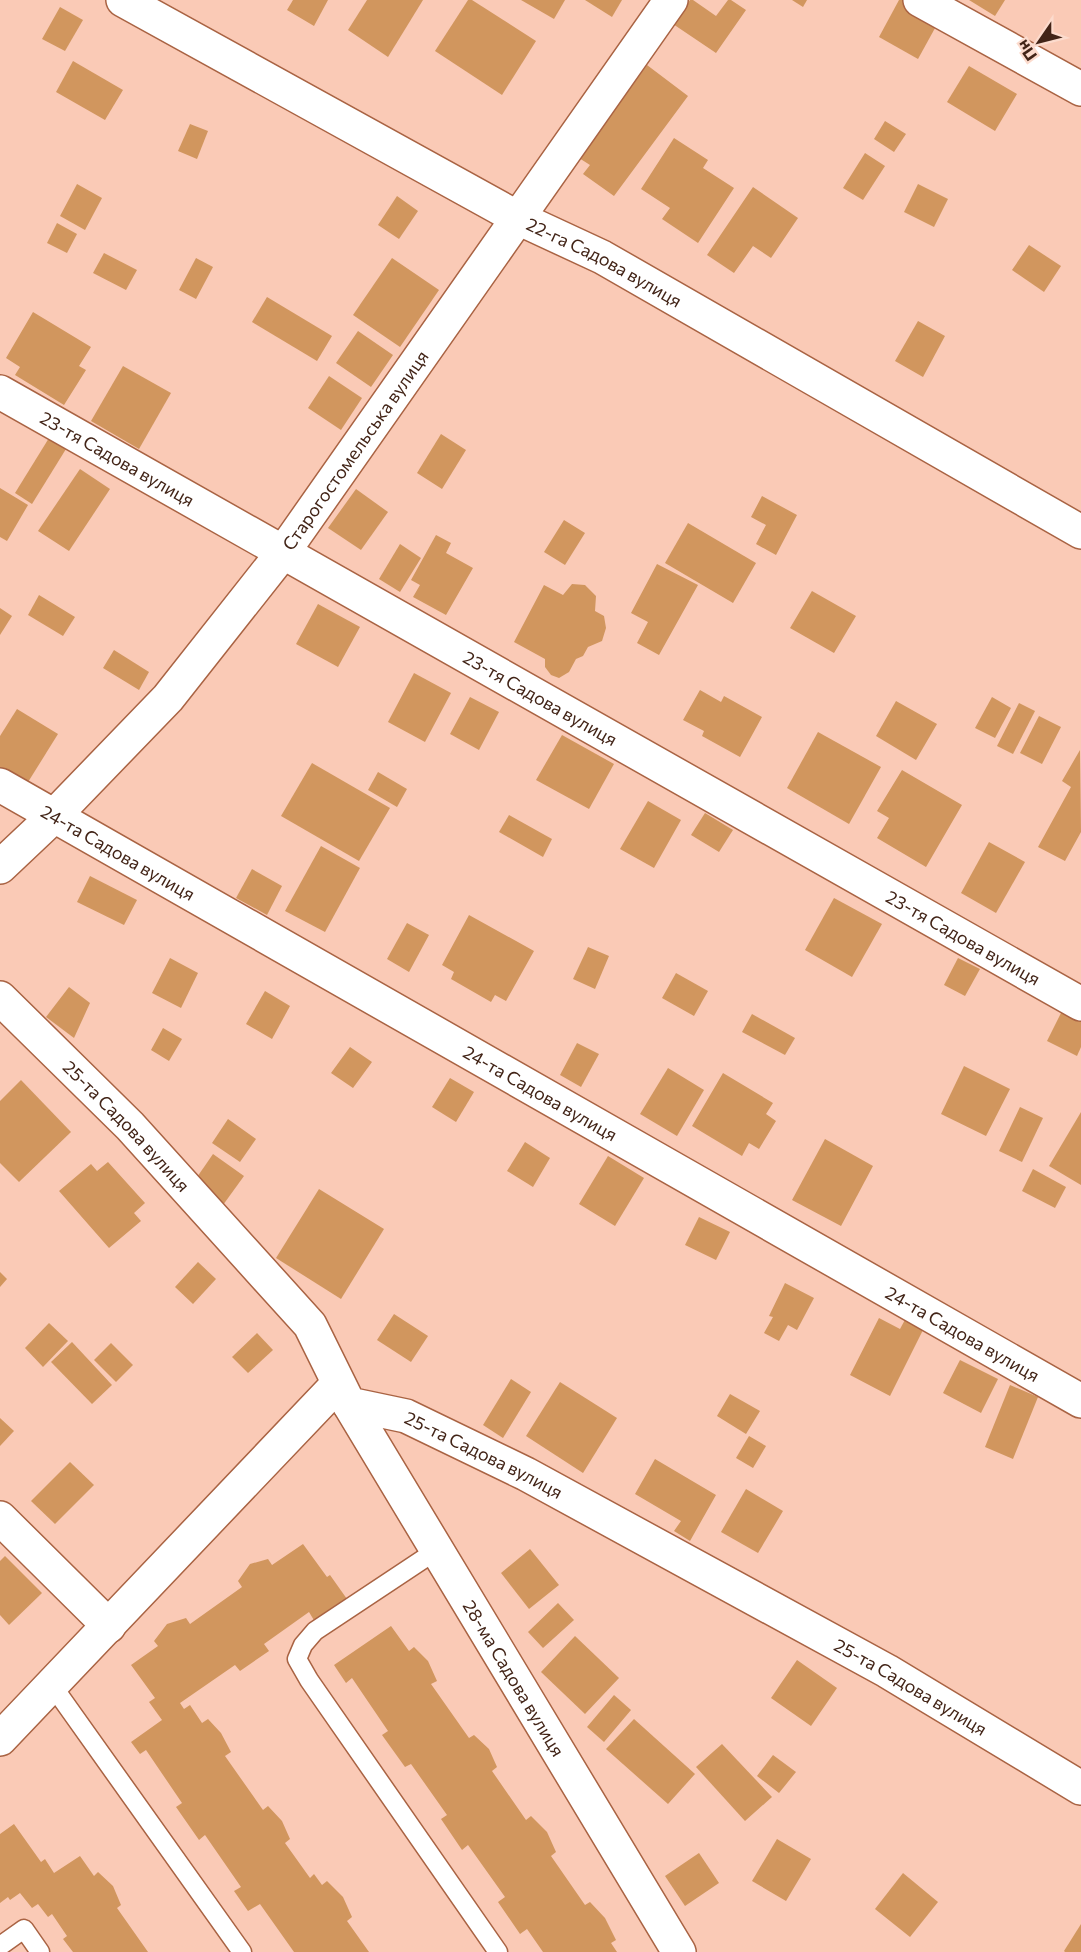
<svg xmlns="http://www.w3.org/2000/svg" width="1081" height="1952" font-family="Commissioner,sans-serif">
	<rect width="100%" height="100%" fill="#facab6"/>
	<g fill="#d1965e">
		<polygon points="293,0 328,0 314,26 287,10"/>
		<polygon points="367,0 423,0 388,57 348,30"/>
		<polygon points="468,0 472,0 536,41 502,95 435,51"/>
		<polygon points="521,0 565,0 554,19"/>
		<polygon points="585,0 622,0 612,17"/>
		<polygon points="690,0 693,0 716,16 728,0 731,0 746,10 716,53 673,24"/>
		<polygon points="792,0 807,0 803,7"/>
		<polygon points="899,0 904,0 940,19 918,59 879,37"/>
		<polygon points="969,0 1005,0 995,16"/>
		<polygon points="60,7 83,20 65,51 42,39"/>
		<polygon points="73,61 123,90 105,120 56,92"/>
		<polygon points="647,65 688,96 614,196 583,174 590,165 579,158"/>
		<polygon points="969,66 1017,94 995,131 947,102"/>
		<polygon points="885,121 906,134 894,152 874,139"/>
		<polygon points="190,124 208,131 197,159 178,151"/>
		<polygon points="674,138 708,160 703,168 734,188 698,243 662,219 670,208 641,189"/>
		<polygon points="865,153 885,166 863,200 843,188"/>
		<polygon points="77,184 102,198 85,230 60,216"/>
		<polygon points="918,184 948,199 934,227 904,212"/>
		<polygon points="753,187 798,218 771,258 753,246 734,273 707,255"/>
		<polygon points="397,196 418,211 399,239 378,225"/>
		<polygon points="57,223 77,234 67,253 47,243"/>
		<polygon points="1029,245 1061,266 1044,292 1012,270"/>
		<polygon points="104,253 137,270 126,290 93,273"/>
		<polygon points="196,258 213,267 196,299 179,290"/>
		<polygon points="392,258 439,290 400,347 353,315"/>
		<polygon points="267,297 332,336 317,361 252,322"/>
		<polygon points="33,312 91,347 79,366 86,370 64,405 15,375 20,367 6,358"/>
		<polygon points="918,321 945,336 923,377 895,361"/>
		<polygon points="358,331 393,355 371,387 336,363"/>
		<polygon points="123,366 171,393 139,449 91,421"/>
		<polygon points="329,376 362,398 341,430 308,408"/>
		<polygon points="441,434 466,450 442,489 417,473"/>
		<polygon points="49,438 66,449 32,504 15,493"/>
		<polygon points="80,469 110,489 69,551 38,531"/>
		<polygon points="0,488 28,505 7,541 0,537"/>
		<polygon points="356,489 388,512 361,550 328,528"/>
		<polygon points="762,496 797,515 776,555 756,544 766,525 751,517"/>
		<polygon points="564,520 585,533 565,565 544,552"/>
		<polygon points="688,523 756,563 733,603 665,563"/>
		<polygon points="436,535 451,543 446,553 473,568 446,615 413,597 420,585 411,580"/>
		<polygon points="400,544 421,558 400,592 379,579"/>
		<polygon points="657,564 698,585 659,655 637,643 648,622 631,613"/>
		<polygon points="572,584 585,585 596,596 595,611 604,616 606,628 602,641 588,647 583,656 576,659 569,672 559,678 551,675 545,667 545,659 514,642 544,585 563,595"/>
		<polygon points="812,591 856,616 834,653 790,628"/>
		<polygon points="39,595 75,617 63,636 28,615"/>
		<polygon points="318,604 360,627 338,667 296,644"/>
		<polygon points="0,608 12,616 0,635"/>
		<polygon points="114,650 149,672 139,690 103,668"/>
		<polygon points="414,673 451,693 425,742 388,722"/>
		<polygon points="700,690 721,702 724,696 762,717 740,757 702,736 704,731 683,720"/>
		<polygon points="470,697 499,712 479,750 450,734"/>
		<polygon points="992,697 1011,708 995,738 975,728"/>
		<polygon points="896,701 937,724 916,760 876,736"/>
		<polygon points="1019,703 1035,711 1013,754 997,746"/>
		<polygon points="17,709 58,734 20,795 0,782 0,736"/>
		<polygon points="1039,716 1061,727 1042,764 1020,753"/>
		<polygon points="818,732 881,767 849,824 787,788"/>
		<polygon points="562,735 614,764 589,809 536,780"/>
		<polygon points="1080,750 1081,832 1065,861 1038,847 1071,787 1062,781"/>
		<polygon points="312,763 390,808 359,861 281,816"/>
		<polygon points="902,770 962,805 926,867 877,838 889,818 877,811"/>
		<polygon points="378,772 407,789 397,807 368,790"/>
		<polygon points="648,801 681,820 654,868 620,849"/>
		<polygon points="705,813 733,830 719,852 691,835"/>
		<polygon points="509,815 552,839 543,857 499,832"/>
		<polygon points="989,842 1025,862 996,913 961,893"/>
		<polygon points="321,846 360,868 325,932 285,911"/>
		<polygon points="252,869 282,886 267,915 236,898"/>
		<polygon points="90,876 137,900 124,925 77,902"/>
		<polygon points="834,898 882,924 852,977 805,950"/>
		<polygon points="469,915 534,951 506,1001 495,995 491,1002 451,979 454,972 442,965"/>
		<polygon points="407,923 429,935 409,972 387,959"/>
		<polygon points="588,947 609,956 595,989 573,979"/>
		<polygon points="170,958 198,973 181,1008 152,993"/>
		<polygon points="958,958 980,969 965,996 944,985"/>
		<polygon points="676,973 708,991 694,1016 662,998"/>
		<polygon points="69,987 90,1003 74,1038 46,1017"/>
		<polygon points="265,991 290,1006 272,1039 246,1024"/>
		<polygon points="1063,1009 1081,1018 1081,1047 1077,1056 1047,1041"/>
		<polygon points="752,1014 795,1038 785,1055 742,1032"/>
		<polygon points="163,1028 182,1039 169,1061 151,1050"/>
		<polygon points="577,1043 599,1054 581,1087 560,1075"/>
		<polygon points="350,1047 372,1062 353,1088 331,1073"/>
		<polygon points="964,1066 1010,1089 986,1136 941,1114"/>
		<polygon points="668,1068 704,1090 677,1136 640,1114"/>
		<polygon points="723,1073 773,1103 766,1114 776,1121 759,1149 749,1143 742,1156 692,1126"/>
		<polygon points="450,1078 474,1092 456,1122 432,1107"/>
		<polygon points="21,1080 71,1132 19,1182 0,1163 0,1101"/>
		<polygon points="1020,1107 1043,1118 1022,1162 999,1151"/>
		<polygon points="1081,1112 1081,1185 1049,1166"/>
		<polygon points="228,1119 256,1139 240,1162 212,1143"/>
		<polygon points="825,1139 873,1166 841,1226 792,1200"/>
		<polygon points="525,1142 550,1158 533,1187 507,1171"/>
		<polygon points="213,1154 244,1176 223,1205 193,1183"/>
		<polygon points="608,1156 644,1178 615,1226 579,1204"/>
		<polygon points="108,1162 145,1203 134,1213 141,1221 109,1248 59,1191 91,1164 97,1171"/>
		<polygon points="1033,1169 1066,1187 1055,1208 1022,1191"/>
		<polygon points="319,1189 384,1229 341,1299 276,1258"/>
		<polygon points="699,1217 730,1232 716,1260 685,1245"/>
		<polygon points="198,1262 216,1279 193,1304 175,1287"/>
		<polygon points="0,1272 7,1279 0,1287"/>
		<polygon points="785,1283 814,1298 797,1330 788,1325 779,1341 764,1333 773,1317 769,1316"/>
		<polygon points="394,1314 428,1336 411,1362 377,1340"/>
		<polygon points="907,1316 925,1326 890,1396 850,1375 879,1318 900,1329"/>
		<polygon points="49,1323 68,1341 43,1367 25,1348"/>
		<polygon points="257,1333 273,1350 248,1373 232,1357"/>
		<polygon points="72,1342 112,1385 92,1404 51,1362"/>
		<polygon points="111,1343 133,1365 116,1382 94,1360"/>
		<polygon points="960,1360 998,1379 981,1413 943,1393"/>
		<polygon points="511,1379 531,1392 503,1438 483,1425"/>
		<polygon points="560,1382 617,1418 583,1473 526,1436"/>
		<polygon points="1010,1385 1038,1397 1013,1459 985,1447"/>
		<polygon points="730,1394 760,1411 746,1434 717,1416"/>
		<polygon points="0,1418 14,1431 0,1446"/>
		<polygon points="749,1436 766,1446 753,1468 736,1458"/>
		<polygon points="655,1459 716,1495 690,1541 674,1531 681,1521 635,1494"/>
		<polygon points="70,1462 94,1485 55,1524 31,1501"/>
		<polygon points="746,1489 783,1511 758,1553 721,1532"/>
		<polygon points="303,1544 327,1577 330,1575 347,1599 315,1622 309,1612 264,1644 269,1651 240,1671 235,1665 180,1703 184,1709 190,1705 202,1723 208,1719 221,1733 231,1752 225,1756 263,1810 268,1806 282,1821 290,1839 285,1843 310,1878 314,1874 322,1885 327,1881 343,1897 352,1917 347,1921 369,1952 294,1952 260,1904 248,1911 234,1891 241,1887 205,1835 199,1840 176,1807 182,1803 146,1750 140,1754 131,1742 162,1720 149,1702 155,1698 131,1665 158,1646 154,1641 167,1624 186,1618 190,1624 242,1587 238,1581 250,1564 268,1559 272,1565"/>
		<polygon points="530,1549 559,1585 529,1609 501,1573"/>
		<polygon points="5,1556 42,1593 9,1625 0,1615 0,1561"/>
		<polygon points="558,1603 574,1620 543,1648 528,1632"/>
		<polygon points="391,1626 409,1651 414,1647 428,1661 437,1681 431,1684 469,1738 474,1735 489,1749 497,1767 492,1771 526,1820 531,1816 547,1832 556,1852 551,1856 585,1905 590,1902 605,1918 616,1940 611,1943 617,1952 543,1952 527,1929 520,1934 498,1902 505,1897 468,1845 462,1850 441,1819 447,1815 411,1764 405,1767 382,1735 388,1731 352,1678 346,1683 334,1665"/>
		<polygon points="575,1636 619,1678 585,1714 541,1672"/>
		<polygon points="797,1660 837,1688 811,1726 771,1698"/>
		<polygon points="614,1695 631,1710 604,1742 587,1727"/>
		<polygon points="634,1719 695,1774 668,1804 606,1749"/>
		<polygon points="722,1744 772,1797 745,1821 696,1767"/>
		<polygon points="773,1755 796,1772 779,1793 757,1776"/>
		<polygon points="14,1824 41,1862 45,1859 54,1873 80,1856 94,1876 98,1872 113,1886 121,1905 117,1908 148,1952 73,1952 63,1939 67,1936 52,1914 48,1917 38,1904 32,1908 20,1893 10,1900 8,1897 0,1903 0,1834"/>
		<polygon points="777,1839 811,1859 786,1901 752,1881"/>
		<polygon points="699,1853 719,1883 685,1906 665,1876"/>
		<polygon points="903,1873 938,1902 910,1937 875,1909"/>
		<polygon points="1081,1924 1081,1952 1065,1952 1064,1951"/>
	</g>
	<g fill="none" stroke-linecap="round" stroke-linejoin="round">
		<defs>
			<g id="lane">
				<polyline points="437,1550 315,1631 303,1645 297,1659 309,1680 498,1952"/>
				<polyline points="52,1685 242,1952"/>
				<polyline points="0,1946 24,1929 40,1952"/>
			</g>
			<g id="street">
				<path id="s1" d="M123 0 518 218 602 257 1081 532"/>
				<polyline points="920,0 1081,89"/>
				<path id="s2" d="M0 392 1081 1004"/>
				<path id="s3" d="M0 785 1081 1401"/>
				<path id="s4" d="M0 867 54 816 168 698 284 551 671 0"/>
				<path id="s5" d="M0 998 130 1126 310 1325 349 1404 406 1416 526 1474 887 1671 1081 1788"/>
				<path id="s6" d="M349 1404 679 1952"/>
				<polyline points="0,1518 109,1626"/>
				<polyline points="0,1739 338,1384"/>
			</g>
		</defs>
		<use href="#lane" stroke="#a96343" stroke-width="21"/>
		<use href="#street" stroke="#a96343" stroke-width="36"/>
		<use href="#lane" stroke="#fff" stroke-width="18"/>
		<use href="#street" stroke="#fff" stroke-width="33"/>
	</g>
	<g text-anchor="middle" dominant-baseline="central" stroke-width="5" stroke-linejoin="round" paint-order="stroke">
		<g font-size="18" fill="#422417" stroke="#fcdbcd">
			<text stroke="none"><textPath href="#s1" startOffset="548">22-га Садова вулиця</textPath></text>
			<text stroke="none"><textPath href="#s4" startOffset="549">Старогостомельська вулиця</textPath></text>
			<text stroke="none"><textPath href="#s2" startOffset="135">23-тя Садова вулиця</textPath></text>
			<text stroke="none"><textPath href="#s2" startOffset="621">23-тя Садова вулиця</textPath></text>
			<text stroke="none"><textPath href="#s3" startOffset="136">24-та Садова вулиця</textPath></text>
			<text stroke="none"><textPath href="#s2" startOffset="1107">23-тя Садова вулиця</textPath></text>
			<text stroke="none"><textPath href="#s3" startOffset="622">24-та Садова вулиця</textPath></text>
			<text stroke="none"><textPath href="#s5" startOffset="180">25-та Садова вулиця</textPath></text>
			<text stroke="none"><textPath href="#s3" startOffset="1108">24-та Садова вулиця</textPath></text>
			<text stroke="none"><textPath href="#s5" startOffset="684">25-та Садова вулиця</textPath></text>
			<text stroke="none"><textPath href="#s6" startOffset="320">28-ма Садова вулиця</textPath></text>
			<text stroke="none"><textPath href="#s5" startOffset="1170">25-та Садова вулиця</textPath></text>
		</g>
	</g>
	<g transform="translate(1039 42) rotate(235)" stroke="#fcdbcd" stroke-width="4.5" paint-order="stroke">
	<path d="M0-4.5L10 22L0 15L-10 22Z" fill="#422417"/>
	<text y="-9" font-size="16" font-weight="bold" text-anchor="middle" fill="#422417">Пн</text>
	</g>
</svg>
